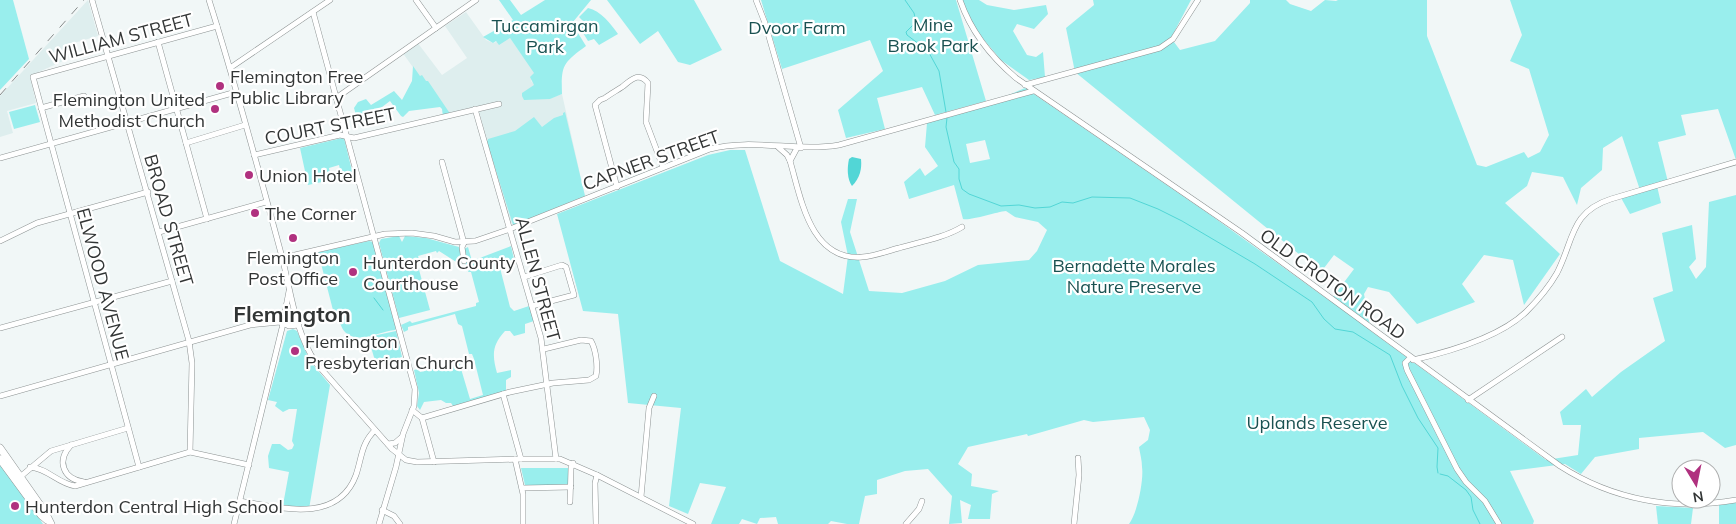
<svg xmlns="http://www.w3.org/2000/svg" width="1736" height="524" font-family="Mulish,sans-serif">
	<rect width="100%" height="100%" fill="#f1f7f7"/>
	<g fill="#deeeee">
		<polygon points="88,0 98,36 74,43 63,61 30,76 36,103 7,111 13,133 0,137 0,96"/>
		<polygon points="466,12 486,40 493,43 510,38 535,73 531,81 549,99 562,94 585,196 515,225 511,223 478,108 448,116 402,52 417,42 442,75 467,58 445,26"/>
	</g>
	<g fill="#99eeed" fill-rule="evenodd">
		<polygon points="0,0 13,0 29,59 0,90"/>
		<path d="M499 0H510L521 15 545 0H591L573 22V25L586 46C563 63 561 65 562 94L550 99 524 100 522 96V93L534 85 530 77 534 73 510 38 499 45 496 41 493 43 483 37 513 20Z"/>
		<polygon points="607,0 694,0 722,50 690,65 678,62 658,31 640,44"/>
		<polygon points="761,0 956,0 986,101 935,115 922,87 877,98 885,129 846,138 838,110 883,71 870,40 782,69"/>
		<polygon points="962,0 979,0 987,5 1014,10 1046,5 1048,14 1034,29 1017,24 1013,31 1027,55 1036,57 1043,52 1045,77 1029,80 1001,60 969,22"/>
		<path d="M1093 0H1191L1171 38 1180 50 1215 41 1250 3V0H1286L1290 4 1311 11 1325 0 1336 1 1338 0H1427V36L1477 165 1486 167 1524 152 1528 158 1540 152 1549 135 1529 69 1510 61 1522 35 1510 0H1736V160L1718 109 1681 115 1686 135 1658 142 1668 182 1657 186 1661 203 1630 214 1620 196 1640 190 1622 136 1603 148 1602 170 1581 188 1577 205 1563 177 1532 172 1527 186 1505 203 1560 254 1524 305 1513 260 1484 255 1462 284 1475 302 1417 324 1389 292 1368 287 1364 294 1371 331 1546 460 1578 455 1581 425H1563L1560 412 1586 389 1592 397 1621 372 1665 341 1653 298 1673 291 1662 233 1692 225 1696 259 1689 267 1696 279 1706 267 1709 202 1736 195V445L1725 448 1703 432 1639 438V449L1595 457 1581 474 1565 464 1510 471 1534 521 1533 524H1129C1137 514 1144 480 1142 467 1142 460 1140 454 1139 447L1148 440 1150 430 1144 417 1093 422 1084 420 1028 436 1027 434 968 447 958 464 972 474 971 486 999 491 992 494 990 519H968L971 505 960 500 962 523 949 524 952 496 928 469 905 471 877 480V494L865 496 859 524H847L831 521 828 524H778L776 517 760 518 757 524 742 519 739 524H711L726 487 700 483 688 514 669 506 681 408 628 403 618 314 583 311 557 214 708 155 730 150H745L780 261 843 294 848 256 841 222 848 199H857L850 232 869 291 902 293 945 281 978 265 1029 260 1037 251 1047 230 1038 222 1015 217 1006 211C996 212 970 221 963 219L954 185 909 199 904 182 920 168 925 176 938 166 925 147 927 123 976 109 1025 88 1209 214 1330 301 1354 269 1334 255 1321 272 1075 72 1066 28 1094 5ZM985 140 990 159 970 163 966 144Z"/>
		<path d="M588 8C601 11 610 23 618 34L599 45 594 39 588 41 580 28 584 22 579 17Z"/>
		<polygon points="413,66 420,76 422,75 426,81 428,81 451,115 443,117 442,109 440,107 409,111 403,117 401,116 390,101 378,110 380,122 378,118 358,123 354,108 358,102 366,99 371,105 394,91 402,100 412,81"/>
		<polygon points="35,105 40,122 14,129 9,112"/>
		<polygon points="565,112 585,196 513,225 487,142 488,139 515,131 534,117 542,127 554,118 563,115 563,113"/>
		<polygon points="342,138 344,138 354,179 343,181 339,165 329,168 331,180 308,185 300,148"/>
		<polygon points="399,236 402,242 405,236 426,238 459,247 462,259 461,265 439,251 437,253 436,251 418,256 419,259 416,260 420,265 418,266 430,310 399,318 379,243 381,239"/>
		<path d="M369 241 373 242 396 328 395 330C380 331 358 345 345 332 341 328 339 319 336 314H334L318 252Z"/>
		<path d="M511 246 514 259 499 264 510 307 514 311 529 306 534 321 525 324V333L514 336 510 331H505C492 345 492 355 497 373L511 370V377L506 380V391L453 406 451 403H446L441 400 424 402 420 410 417 406 419 393 414 370 418 369 420 372 459 362 470 399 483 395 474 359 472 354H469L462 326 458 324 455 314 408 327V330L404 332 401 325 410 321 412 323 476 306V303L479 302 471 272H468L469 270 466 267 464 269 467 261 464 249 468 247 472 261Z"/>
		<polygon points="293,329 297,331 310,361 330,385 309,509 283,505 289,472 269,468 268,456 272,444 280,444 288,450 292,449 294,445 292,441 297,409 289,409 283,412 275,406 277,402 268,400 287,331"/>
		<polygon points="396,331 402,357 376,364 368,337"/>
		<polygon points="0,463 21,490 43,524 0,524"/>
		<polygon points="521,468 568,468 569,485 525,485"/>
		<polygon points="1736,499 1736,524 1719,524 1719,502"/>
		<polygon points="1656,506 1693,508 1691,524 1658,524"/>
	</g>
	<path fill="#52d6d6" d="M852 157 861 159C862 169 860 178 852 186 847 179 847 168 849 159Z"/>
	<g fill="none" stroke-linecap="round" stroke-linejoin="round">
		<g stroke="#52d6d6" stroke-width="1">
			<polyline points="905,0 914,13 916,22 906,32 907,35 928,51 939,71 946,112"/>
			<polyline points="947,118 946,127 954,162 959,169 959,179 962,189 969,194 1001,206 1019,205 1035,208 1050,207 1062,202 1073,203 1092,197 1130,198 1158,209 1182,221 1255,264 1312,302 1324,319 1335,329 1353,332 1390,355 1402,386 1418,418 1438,448 1437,467 1438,473"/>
			<polyline points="374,298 383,310"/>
			<polyline points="1440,474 1448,476 1466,490 1471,497 1473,510 1480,524"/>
		</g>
		<defs>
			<g id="minor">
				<polyline points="92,0 189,341 192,363 190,452"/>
				<path d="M209 0C236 85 259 171 282 257 291 292 295 332 316 363L392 449 406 460 417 462 521 459H560L597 475 693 524"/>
				<polyline points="416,0 436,28"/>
				<polyline points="756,0 765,23 801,148"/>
				<path d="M960 0C971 32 990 56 1016 78L1242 233 1560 466C1613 500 1674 511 1736 500"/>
				<polyline points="313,12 415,389 414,406 403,434 396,467 379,524"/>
				<polyline points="158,42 207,219"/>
				<polyline points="230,68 330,0"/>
				<polyline points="1025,85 1160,48 1173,39 1198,0"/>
				<polyline points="336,98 476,0"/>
				<polyline points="41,108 84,96"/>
				<polyline points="475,109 541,338 556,459"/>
				<polyline points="186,143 245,125"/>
				<polyline points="778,147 787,155 790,161"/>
				<path d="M797 148 790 161C801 198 810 261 862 257 875 256 887 251 899 248 919 242 944 238 962 227"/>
				<polyline points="254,155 340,135 354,138 499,104"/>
				<polyline points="0,158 236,92"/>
				<polyline points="442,162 464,243 462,247 464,261"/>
				<path d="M617 187 595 105 600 100 605 98C610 94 616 91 622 87 631 80 639 71 648 83L646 122 663 167"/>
				<polyline points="159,232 266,202"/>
				<polyline points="0,241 37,223 148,192"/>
				<path d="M282 258 385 234 412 233 434 236 455 242 475 241 510 229 710 149C752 138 797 152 839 145L1033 91"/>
				<polyline points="524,277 562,265 566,267 574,295 532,306"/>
				<polyline points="0,328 172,281"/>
				<polyline points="1410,358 1405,363 1407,370 1457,469 1466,482 1485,501 1499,524"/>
				<path d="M1413 360C1448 352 1500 337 1526 312 1537 301 1549 287 1557 273 1574 240 1570 212 1611 199L1736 162"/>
				<polyline points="503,394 521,459"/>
				<polyline points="0,396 250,325 280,322 289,326 299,325"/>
				<polyline points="1468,400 1562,337"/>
				<polyline points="412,410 422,418 434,462"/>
				<path d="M422 418 510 392 553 383 589 380 596 376C598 366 596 350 591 341L581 340 544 349"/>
				<polyline points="388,444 395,443 402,437"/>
				<path d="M71 445C56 461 63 479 84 482"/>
				<polyline points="515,459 523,494 523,524"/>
				<path d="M30 467C49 469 57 483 75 486L190 452 249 465"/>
				<polyline points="139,467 33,77 217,26"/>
				<polyline points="20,477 51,451 128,428"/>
				<polyline points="522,488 571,487"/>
				<polyline points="641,497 649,408 654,396"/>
				<path d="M240 501C281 508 338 524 356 475 362 457 361 444 375 430"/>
				<polyline points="570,502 571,468 573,463"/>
				<polyline points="382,510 394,516 400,524"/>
				<polyline points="234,524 282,328 289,291"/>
				<polyline points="596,524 595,483 597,475"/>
				<polyline points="906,524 919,509 922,501"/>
				<polyline points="1074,524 1079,475 1078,458"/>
			</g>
			<g id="highway">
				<polyline points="0,448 45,512 51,524"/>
				<polyline points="0,459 41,515 47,520"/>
			</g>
		</defs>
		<use href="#minor" stroke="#8c9292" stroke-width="6"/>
		<use href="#highway" stroke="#8c9292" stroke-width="8"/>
		<use href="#minor" stroke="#fff" stroke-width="5"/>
		<use href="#highway" stroke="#fff" stroke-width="7"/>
		<polyline stroke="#878b8b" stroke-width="1" stroke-dasharray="9 9" stroke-linecap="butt" points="0,95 84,0"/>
	</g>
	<g fill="#b0317f" stroke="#fff" stroke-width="2">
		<circle cx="220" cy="86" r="5"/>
		<circle cx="215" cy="109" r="5"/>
		<circle cx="249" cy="175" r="5"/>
		<circle cx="255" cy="213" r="5"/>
		<circle cx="293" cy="238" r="5"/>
		<circle cx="353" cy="272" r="5"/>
		<circle cx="295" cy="351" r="5"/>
		<circle cx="15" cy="506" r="5"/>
	</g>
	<g text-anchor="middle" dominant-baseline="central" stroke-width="4.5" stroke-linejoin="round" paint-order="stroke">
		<g font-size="18" fill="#195151" stroke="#fff">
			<text x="933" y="24">Mine<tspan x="933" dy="21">Brook Park</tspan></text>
			<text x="545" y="25">Tuccamirgan<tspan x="545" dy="21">Park</tspan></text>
			<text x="797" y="27">Dvoor Farm</text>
			<text x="1134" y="265">Bernadette Morales<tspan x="1134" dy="21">Nature Preserve</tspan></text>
			<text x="1317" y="422">Uplands Reserve</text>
		</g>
		<g font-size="18" fill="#323535" stroke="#fff">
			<text transform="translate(121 38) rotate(-15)">WILLIAM STREET</text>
			<text transform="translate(330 126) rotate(-11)">COURT STREET</text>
			<text transform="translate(651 160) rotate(-20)">CAPNER STREET</text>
			<text transform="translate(169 220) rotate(74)">BROAD STREET</text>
			<text transform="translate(538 279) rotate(75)">ALLEN STREET</text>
			<text transform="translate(103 284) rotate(75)">ELWOOD AVENUE</text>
			<text transform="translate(1333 284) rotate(36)">OLD CROTON ROAD</text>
		</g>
		<g font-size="18" fill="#323535" stroke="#fff" text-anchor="start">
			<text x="230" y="76">Flemington Free<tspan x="230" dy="21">Public Library</tspan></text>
			<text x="205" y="99" text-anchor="end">Flemington United<tspan x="205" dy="21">Methodist Church</tspan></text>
			<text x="259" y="175">Union Hotel</text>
			<text x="265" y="213">The Corner</text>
			<text x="293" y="257" text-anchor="middle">Flemington<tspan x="293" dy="21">Post Office</tspan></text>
			<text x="363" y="262">Hunterdon County<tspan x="363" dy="21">Courthouse</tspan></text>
			<text x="305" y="341">Flemington<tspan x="305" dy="21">Presbyterian Church</tspan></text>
			<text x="25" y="506">Hunterdon Central High School</text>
		</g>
		<g font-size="22" font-weight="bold" fill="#323535" stroke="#fff">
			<text x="292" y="314">Flemington</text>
		</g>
	</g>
	<g transform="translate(1696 484) rotate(170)"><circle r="24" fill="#ffffff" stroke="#adaeae"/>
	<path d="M0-4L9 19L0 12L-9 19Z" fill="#b0317f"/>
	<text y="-8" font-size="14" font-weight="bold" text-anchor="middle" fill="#323535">N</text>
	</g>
</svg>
